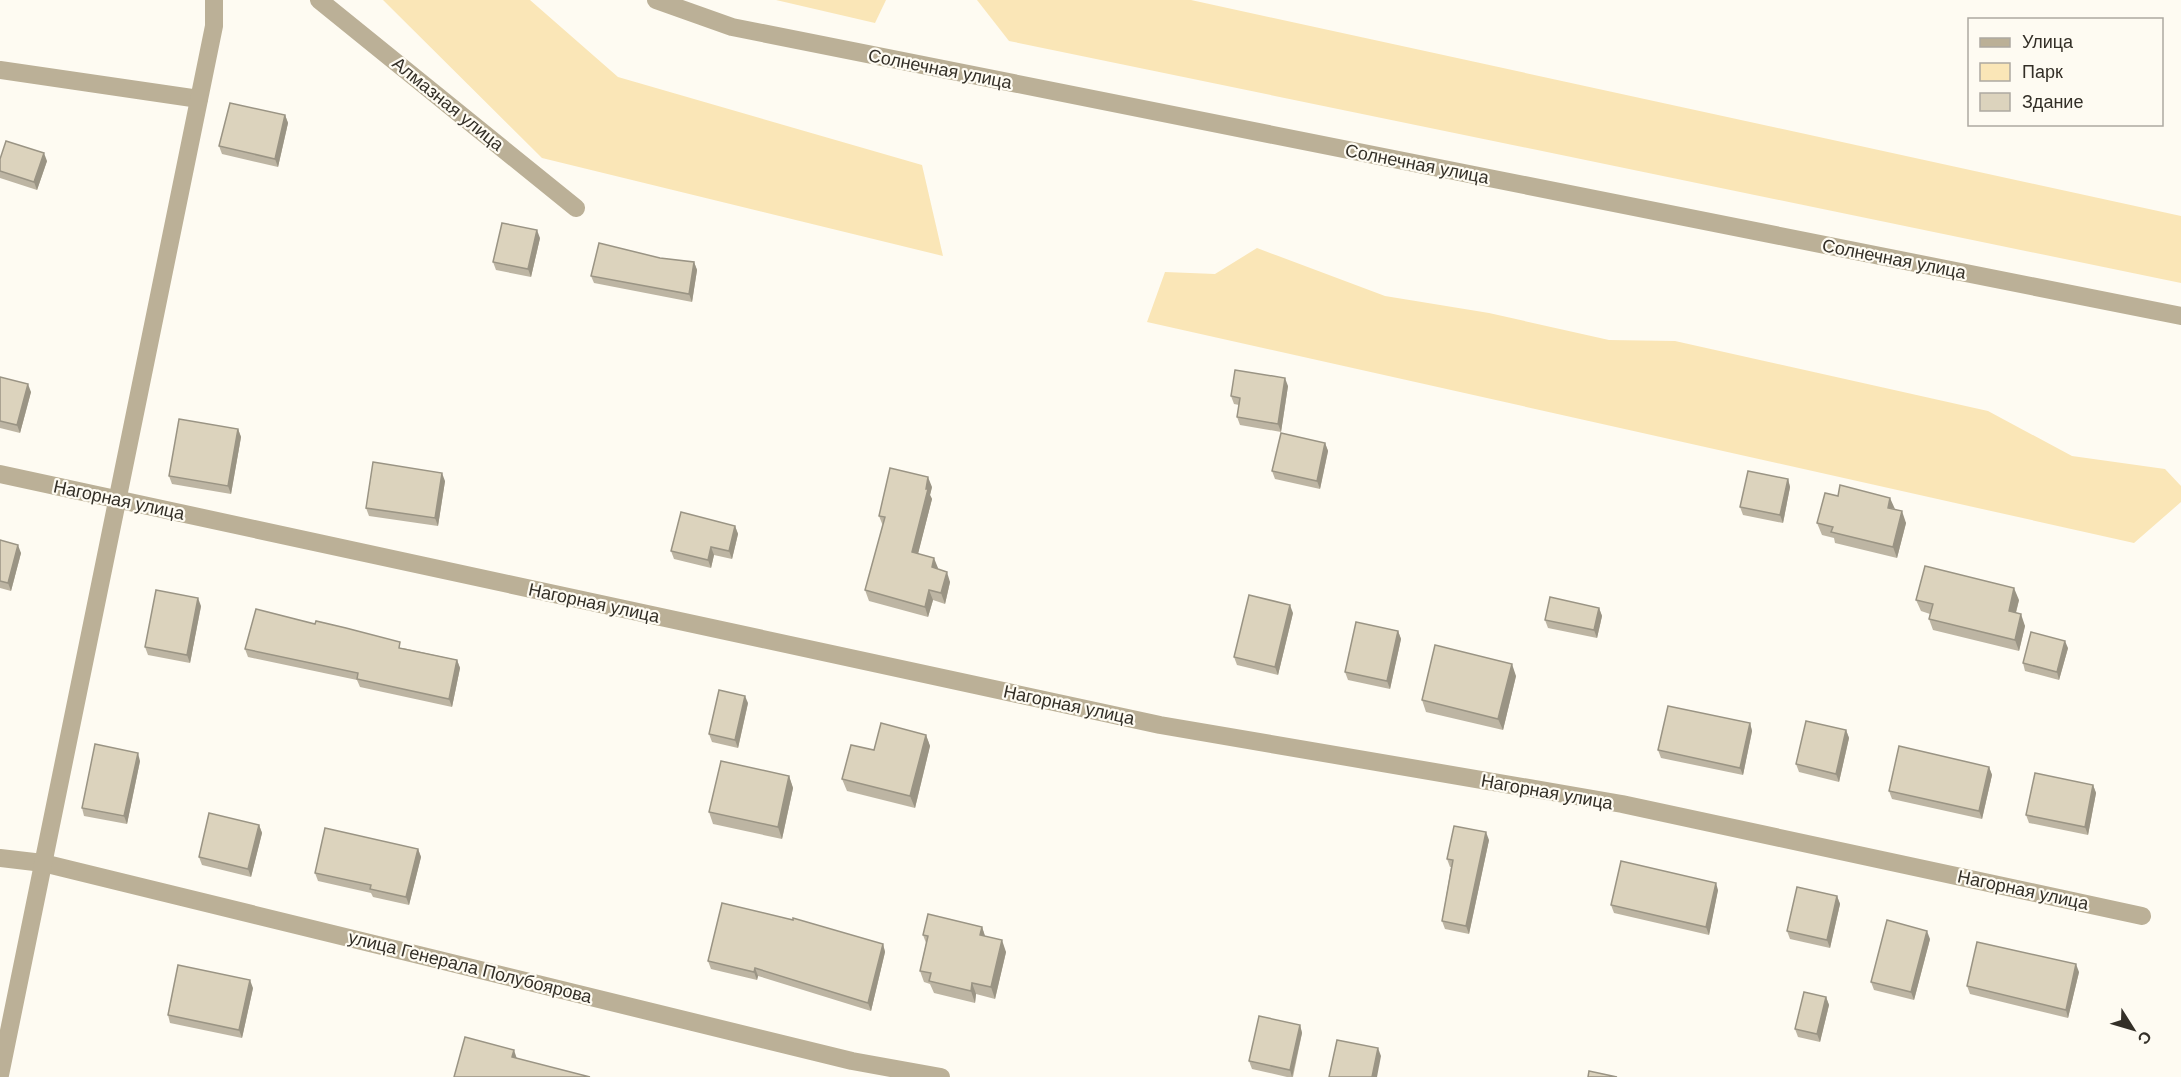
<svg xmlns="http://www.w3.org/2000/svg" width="2181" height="1077" font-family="Arial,sans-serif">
	<rect width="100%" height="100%" fill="#fefbf2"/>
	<g fill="#fae6b7">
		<polygon points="383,0 530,0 618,77 922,165 943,256 542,158"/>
		<polygon points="776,0 886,0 875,23"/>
		<polygon points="977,0 1191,0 2181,216 2181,283 1009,41"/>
		<polygon points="1257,248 1385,296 1489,313 1609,340 1675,341 1988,411 2072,456 2165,469 2181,486 2181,502 2134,543 1147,322 1165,272 1215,274"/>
	</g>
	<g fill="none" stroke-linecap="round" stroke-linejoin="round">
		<g stroke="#bbb097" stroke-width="18">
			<polyline points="319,0 576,208"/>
			<polyline points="656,0 732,27 2181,316"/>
			<polyline points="0,70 199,99"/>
			<polyline points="0,474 1160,725 1622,804 2142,916"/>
			<polyline points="0,858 43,863 852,1061 941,1077"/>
			<polyline points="0,1075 214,26 214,0"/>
		</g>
	</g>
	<g fill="#bdb5a3">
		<polygon points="285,115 288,123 278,167 222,154 219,146"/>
		<polygon points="0,159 47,161 37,190 0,178"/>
		<polygon points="540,238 531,277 496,270 493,262"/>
		<polygon points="660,258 694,262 697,270 692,302 594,283 591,276"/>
		<polygon points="0,377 31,392 20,433 0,428"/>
		<polygon points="1288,386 1281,432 1240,425 1237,417 1239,405 1234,404 1231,396"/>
		<polygon points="238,429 241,437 231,494 172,484 169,476"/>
		<polygon points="1325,443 1328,451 1320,489 1275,479 1272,471"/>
		<polygon points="1788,479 1790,487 1783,523 1743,515 1740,507"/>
		<polygon points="445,481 438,526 369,516 366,508"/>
		<polygon points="932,487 930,495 932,499 918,553 938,568 938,569 950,582 945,604 933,600 928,617 869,601 865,590 883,526 879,516"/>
		<polygon points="1895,510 1906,523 1897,558 1835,543 1834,538 1822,535 1817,523"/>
		<polygon points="735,526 738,534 732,559 714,555 711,568 674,559 671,551"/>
		<polygon points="0,540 21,553 11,591 0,588"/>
		<polygon points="1916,600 2019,600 2016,613 2025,626 2019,651 1933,630 1929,619 1930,614 1921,611"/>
		<polygon points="201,606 190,663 148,655 145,647"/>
		<polygon points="1599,608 1602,616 1597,638 1548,628 1545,620"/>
		<polygon points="1293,613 1278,675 1237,665 1234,657"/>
		<polygon points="1398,631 1401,639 1390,689 1348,680 1345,672"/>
		<polygon points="403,648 457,660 460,668 452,707 360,687 357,680 248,657 245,649"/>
		<polygon points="2068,648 2059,680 2025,671 2023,663"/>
		<polygon points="1516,676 1503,730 1426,712 1422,700"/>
		<polygon points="748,703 738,748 712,742 709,734"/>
		<polygon points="1750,723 1752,731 1743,775 1661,758 1658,750"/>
		<polygon points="1846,730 1849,738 1839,782 1799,772 1796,764"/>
		<polygon points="926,735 930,746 915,808 847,791 842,779 874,750"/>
		<polygon points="140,761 127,824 84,816 82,808"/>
		<polygon points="1989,767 1992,775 1982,819 1892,799 1889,791"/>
		<polygon points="789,776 793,788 782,839 713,824 709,812"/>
		<polygon points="2093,785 2096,793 2088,835 2029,823 2026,815"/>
		<polygon points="259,825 262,833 251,877 202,865 199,857"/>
		<polygon points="1489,840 1469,934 1445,929 1442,921 1451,867 1450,867 1447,859"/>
		<polygon points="418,849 421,857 409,905 373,897 371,893 318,881 315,873"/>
		<polygon points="1718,890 1709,935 1614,913 1611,905"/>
		<polygon points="1837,896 1840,904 1830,948 1790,939 1787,931"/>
		<polygon points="982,927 985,936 1006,952 995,999 976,994 975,1003 934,993 930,984 924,982 920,971 926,943 923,935"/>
		<polygon points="1930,939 1914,1000 1874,990 1871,982"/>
		<polygon points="883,944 885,952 871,1011 758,976 757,980 711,969 708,961"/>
		<polygon points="2079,972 2068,1018 1970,994 1967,986"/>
		<polygon points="253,988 242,1038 170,1023 168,1015"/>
		<polygon points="1826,997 1829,1005 1820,1042 1798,1037 1795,1029"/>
		<polygon points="1300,1025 1302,1033 1293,1077 1287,1077 1252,1069 1249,1061"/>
	</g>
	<g fill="#9a9484">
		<polygon points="285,115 288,123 278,167 275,159"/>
		<polygon points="44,153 47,161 37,190 34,182"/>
		<polygon points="537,230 540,238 531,277 528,269"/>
		<polygon points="694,262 697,270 692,302 689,294"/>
		<polygon points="1285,378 1288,386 1281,432 1278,424"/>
		<polygon points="28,384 31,392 20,433 17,425"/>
		<polygon points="238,429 241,437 231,494 228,486"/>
		<polygon points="1325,443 1328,451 1320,489 1317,481"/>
		<polygon points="442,473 445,481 438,526 435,518"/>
		<polygon points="928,477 932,487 930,495 932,499 916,562 912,552"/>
		<polygon points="1788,479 1790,487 1783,523 1780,515"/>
		<polygon points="1890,498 1895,509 1888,508"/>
		<polygon points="1902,511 1906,523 1897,558 1893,547"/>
		<polygon points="735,526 738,534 732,559 729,551"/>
		<polygon points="18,545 21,553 11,591 8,583"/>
		<polygon points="711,547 714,555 711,568 708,560"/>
		<polygon points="934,558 938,568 935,578 932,567"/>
		<polygon points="947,572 950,582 945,604 941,593"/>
		<polygon points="2014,588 2019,600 2013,623 2009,611"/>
		<polygon points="929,590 933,600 928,617 925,607"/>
		<polygon points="198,598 201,606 190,663 187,655"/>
		<polygon points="1290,605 1293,613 1278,675 1275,667"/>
		<polygon points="1599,608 1602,616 1597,638 1594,630"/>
		<polygon points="2021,614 2025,626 2019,651 2015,640"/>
		<polygon points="1398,631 1401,639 1390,689 1387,681"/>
		<polygon points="2065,641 2068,648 2059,680 2057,672"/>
		<polygon points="457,660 460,668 452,707 449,699"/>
		<polygon points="1512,664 1516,676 1503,730 1498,719"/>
		<polygon points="745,696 748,703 738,748 735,740"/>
		<polygon points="1750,723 1752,731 1743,775 1740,768"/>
		<polygon points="1846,730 1849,738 1839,782 1836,774"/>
		<polygon points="926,735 930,746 915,808 910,796"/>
		<polygon points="138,753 140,761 127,824 124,816"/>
		<polygon points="1989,767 1992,775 1982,819 1979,811"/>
		<polygon points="789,776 793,788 782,839 778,827"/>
		<polygon points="2093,785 2096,793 2088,835 2085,827"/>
		<polygon points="259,825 262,833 251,877 248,869"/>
		<polygon points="1486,832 1489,840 1469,934 1466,926"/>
		<polygon points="418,849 421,857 409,905 406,897"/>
		<polygon points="1716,883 1718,890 1709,935 1706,927"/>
		<polygon points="1837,896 1840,904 1830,948 1827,940"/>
		<polygon points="982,927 986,939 980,935"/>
		<polygon points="1927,931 1930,939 1914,1000 1911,992"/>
		<polygon points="1002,940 1006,952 995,999 991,987"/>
		<polygon points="883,944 885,952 871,1011 868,1003"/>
		<polygon points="2076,964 2079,972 2068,1018 2066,1010"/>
		<polygon points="755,968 758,976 757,980 754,972"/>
		<polygon points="250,980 253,988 242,1038 239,1030"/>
		<polygon points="972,983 976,994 975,1003 971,991"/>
		<polygon points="1826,997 1829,1005 1820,1042 1817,1034"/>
		<polygon points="1300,1025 1302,1033 1292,1077 1290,1070"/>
		<polygon points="1378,1048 1381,1056 1377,1077 1372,1077"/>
		<polygon points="514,1050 517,1059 512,1057"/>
	</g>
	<g fill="#dcd3bd" stroke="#9a9484" stroke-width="1.5">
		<polygon points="230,103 285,115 275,159 219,146"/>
		<polygon points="6,141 44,153 34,182 0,171 0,159"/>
		<polygon points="502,223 537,230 528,269 493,262"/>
		<polygon points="599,243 660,258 694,262 689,294 591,276"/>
		<polygon points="1235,370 1285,378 1278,424 1237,417 1240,398 1231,396"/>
		<polygon points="0,377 28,384 17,425 0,421"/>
		<polygon points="179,419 238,429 228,486 169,476"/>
		<polygon points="1281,433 1325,443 1317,481 1272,471"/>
		<polygon points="373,462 442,473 435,518 366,508"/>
		<polygon points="890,468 928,477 926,489 928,489 912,552 934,558 932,567 947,572 941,593 929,590 925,607 865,590 885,517 879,516"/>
		<polygon points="1748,471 1788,479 1780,515 1740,507"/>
		<polygon points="1840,485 1890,498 1888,508 1902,511 1893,547 1831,532 1833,527 1817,523 1825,493 1838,496"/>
		<polygon points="681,512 735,526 729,551 711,547 708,560 671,551"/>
		<polygon points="0,540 18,545 8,583 0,581"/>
		<polygon points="1925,566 2014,588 2009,611 2021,614 2015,640 1929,619 1933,604 1916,600"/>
		<polygon points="156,590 198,598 187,655 145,647"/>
		<polygon points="1249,595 1290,605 1275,667 1234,657"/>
		<polygon points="1550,597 1599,608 1594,630 1545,620"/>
		<polygon points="256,609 315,624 316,621 346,628 400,642 399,648 457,660 449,699 357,679 358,673 245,649"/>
		<polygon points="1356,622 1398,631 1387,681 1345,672"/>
		<polygon points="2031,632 2065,641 2057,672 2023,663"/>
		<polygon points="1435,645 1512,664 1498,719 1422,700"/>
		<polygon points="719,690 745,696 735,740 709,734"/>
		<polygon points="1668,706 1750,723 1740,768 1658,750"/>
		<polygon points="1806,721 1846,730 1836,774 1796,764"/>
		<polygon points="881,723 926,735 910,796 842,779 851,745 874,750"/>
		<polygon points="95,744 138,753 124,816 82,808"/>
		<polygon points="1899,746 1989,767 1979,811 1889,791"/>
		<polygon points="721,761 789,776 778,827 709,812"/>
		<polygon points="2035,773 2093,785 2085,827 2026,815"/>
		<polygon points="209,813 259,825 248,869 199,857"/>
		<polygon points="1454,826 1486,832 1466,926 1442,921 1453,860 1447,859"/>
		<polygon points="325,828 418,849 406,897 370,889 371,885 315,873"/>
		<polygon points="1621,861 1716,883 1706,927 1611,905"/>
		<polygon points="1797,887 1837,896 1827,940 1787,931"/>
		<polygon points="722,903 793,920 793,918 883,944 868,1003 755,968 754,972 708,961"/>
		<polygon points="928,914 982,927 980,935 1002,940 991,987 972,983 971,991 929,981 931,973 920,971 928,936 923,935"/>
		<polygon points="1887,920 1927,931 1911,992 1871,982"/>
		<polygon points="1977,942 2076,964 2066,1010 1967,986"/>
		<polygon points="178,965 250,980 239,1030 168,1015"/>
		<polygon points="1804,992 1826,997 1817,1034 1795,1029"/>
		<polygon points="1259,1016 1300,1025 1290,1070 1249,1061"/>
		<polygon points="465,1037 514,1050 512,1057 590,1077 454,1077"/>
		<polygon points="1337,1040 1378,1048 1372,1077 1329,1077"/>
		<polygon points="1589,1071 1617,1077 1588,1077"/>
	</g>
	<g text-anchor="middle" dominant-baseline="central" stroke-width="4.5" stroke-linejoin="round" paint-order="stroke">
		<g font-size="18" fill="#332f27" stroke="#fefbf2">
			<text transform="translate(940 69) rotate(11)">Солнечная улица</text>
			<text transform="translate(448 104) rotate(39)">Алмазная улица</text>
			<text transform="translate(1417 164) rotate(11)">Солнечная улица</text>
			<text transform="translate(1894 259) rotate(11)">Солнечная улица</text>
			<text transform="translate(119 500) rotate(12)">Нагорная улица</text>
			<text transform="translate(594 603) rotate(12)">Нагорная улица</text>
			<text transform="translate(1069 705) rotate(12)">Нагорная улица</text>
			<text transform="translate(1547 792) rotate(10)">Нагорная улица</text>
			<text transform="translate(2023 890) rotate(12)">Нагорная улица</text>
			<text transform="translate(470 967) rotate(14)">улица Генерала Полубоярова</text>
		</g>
	</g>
	<rect x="1968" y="18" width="195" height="108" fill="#fefbf2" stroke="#ada9a1" stroke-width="1.5"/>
	<rect x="1980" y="38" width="30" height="9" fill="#bbb097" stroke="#ada9a1" stroke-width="1.5"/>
	<text x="2022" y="48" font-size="18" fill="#332f27">Улица</text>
	<rect x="1980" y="63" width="30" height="18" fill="#fae6b7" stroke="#ada9a1" stroke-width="1.5"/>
	<text x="2022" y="78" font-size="18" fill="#332f27">Парк</text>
	<rect x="1980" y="93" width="30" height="18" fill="#dcd3bd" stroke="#ada9a1" stroke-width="1.5"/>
	<text x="2022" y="108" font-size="18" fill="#332f27">Здание</text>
	<g transform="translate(2133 1029) rotate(127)" stroke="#fefbf2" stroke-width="4.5" paint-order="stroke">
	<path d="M0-4.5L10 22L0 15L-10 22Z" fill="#332f27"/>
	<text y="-9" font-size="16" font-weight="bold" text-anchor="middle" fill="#332f27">С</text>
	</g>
</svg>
